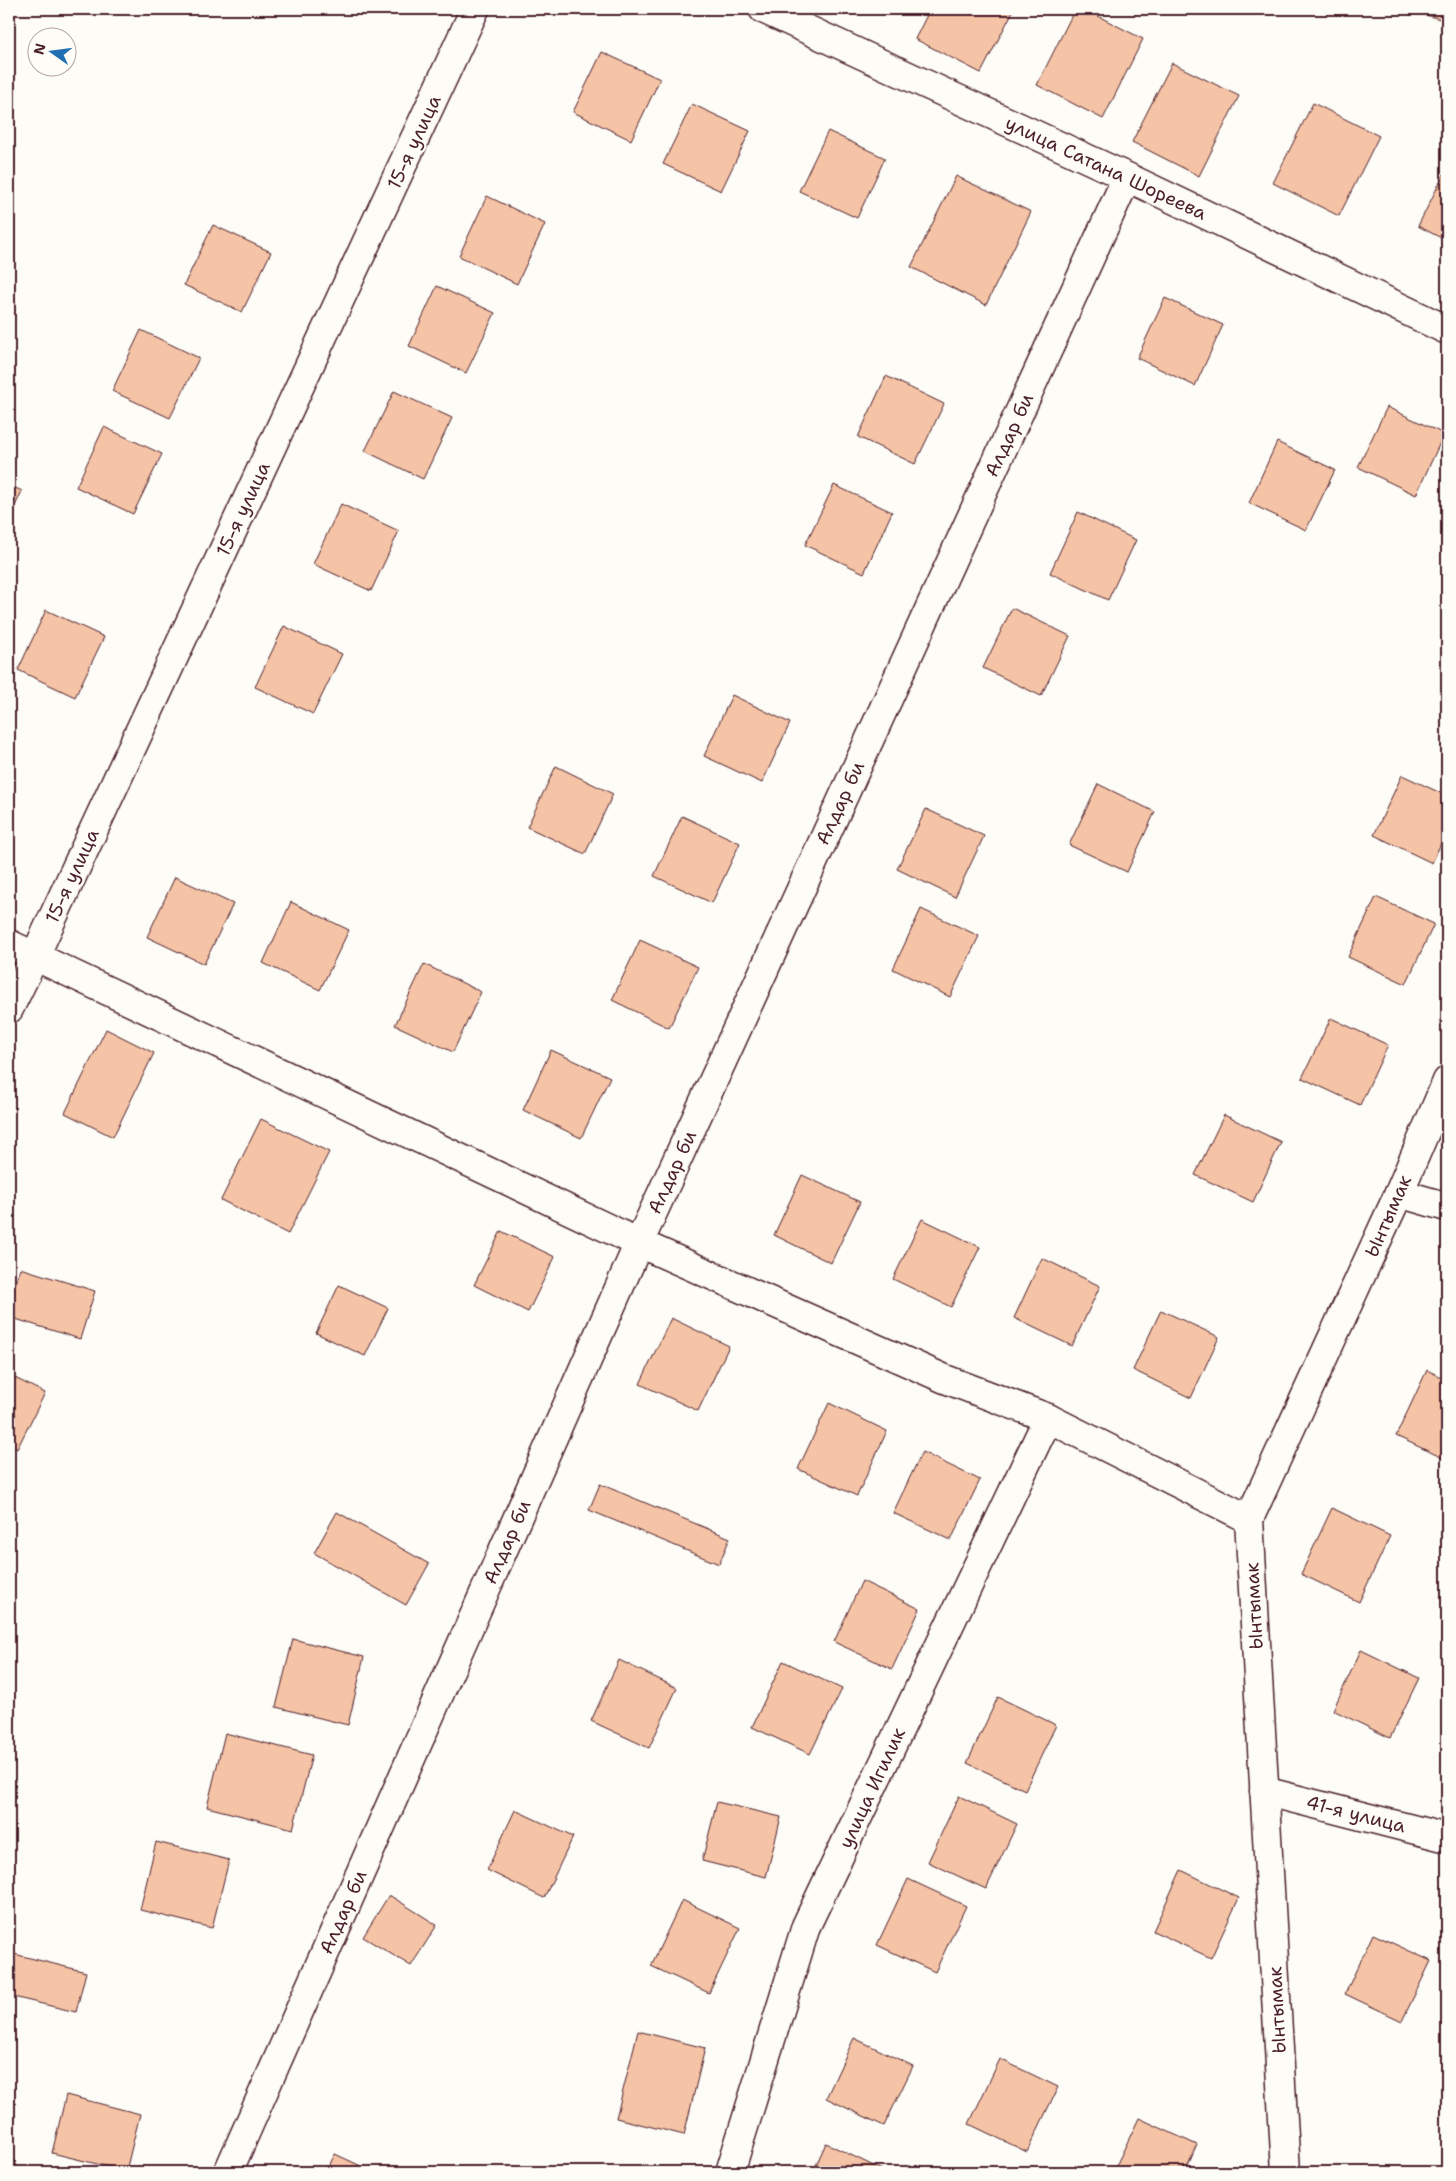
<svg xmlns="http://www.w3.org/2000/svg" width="1456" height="2181" font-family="'Shantell Sans',sans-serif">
	<rect width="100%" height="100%" fill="#fdfcf7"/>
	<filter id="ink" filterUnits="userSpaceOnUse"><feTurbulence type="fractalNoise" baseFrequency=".02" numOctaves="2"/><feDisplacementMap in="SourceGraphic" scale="10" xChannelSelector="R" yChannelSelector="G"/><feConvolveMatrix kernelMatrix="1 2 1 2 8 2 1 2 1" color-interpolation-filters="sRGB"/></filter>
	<g filter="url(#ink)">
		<g fill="#f5c3a5" stroke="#4a1f2b">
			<polygon points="930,9 1014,9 981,73 915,39"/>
			<polygon points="1075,9 1084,9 1143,39 1103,119 1037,85"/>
			<polygon points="1405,9 1447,9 1447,21"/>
			<polygon points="602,52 660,79 631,140 573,112"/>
			<polygon points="1172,63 1239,96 1199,176 1132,142"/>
			<polygon points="1313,103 1379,136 1339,216 1273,183"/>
			<polygon points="692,104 750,131 721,191 663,164"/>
			<polygon points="828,131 885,158 857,218 799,191"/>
			<polygon points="1447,168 1447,241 1418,226"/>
			<polygon points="956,176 1031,212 986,305 911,267"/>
			<polygon points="487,196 545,224 517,284 459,256"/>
			<polygon points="213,225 271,252 242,312 184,285"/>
			<polygon points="437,286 495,313 466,373 409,346"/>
			<polygon points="1165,298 1223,325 1195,386 1137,358"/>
			<polygon points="141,330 199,358 170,418 112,391"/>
			<polygon points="886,376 944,404 915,464 858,437"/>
			<polygon points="394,391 452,418 423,479 365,451"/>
			<polygon points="1387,407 1444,434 1416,495 1358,467"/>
			<polygon points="104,427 162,454 133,514 76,487"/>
			<polygon points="1277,442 1335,470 1306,530 1249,503"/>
			<polygon points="9,485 22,491 9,519"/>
			<polygon points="834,485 892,512 864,573 805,545"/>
			<polygon points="341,504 399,531 371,591 313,564"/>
			<polygon points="1078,512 1136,540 1108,600 1050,573"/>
			<polygon points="1012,608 1070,636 1041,696 983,668"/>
			<polygon points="46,610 104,637 75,697 18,670"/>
			<polygon points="284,626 342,654 313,714 255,687"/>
			<polygon points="732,695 790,723 762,783 704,756"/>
			<polygon points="556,766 613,794 585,854 527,827"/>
			<polygon points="1402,775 1447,796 1447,830 1432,863 1374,835"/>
			<polygon points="1098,784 1155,812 1127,872 1069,845"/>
			<polygon points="926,809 984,836 955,897 897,869"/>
			<polygon points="682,816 740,843 712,903 654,876"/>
			<polygon points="175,877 233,904 204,964 147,937"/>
			<polygon points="1376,897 1434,924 1406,984 1348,957"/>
			<polygon points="291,902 349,930 320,990 263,963"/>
			<polygon points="921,909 979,936 950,997 893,969"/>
			<polygon points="640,940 698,967 669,1028 612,1000"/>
			<polygon points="424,964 481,992 453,1052 395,1025"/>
			<polygon points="1331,1018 1388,1045 1360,1105 1302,1078"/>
			<polygon points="106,1029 154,1053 113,1137 65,1113"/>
			<polygon points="551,1050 610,1077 581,1138 523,1110"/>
			<polygon points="1224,1115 1281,1142 1253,1202 1195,1175"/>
			<polygon points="261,1119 329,1152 288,1234 221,1200"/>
			<polygon points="802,1175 860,1202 831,1263 774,1235"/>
			<polygon points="922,1219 980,1247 951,1307 893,1279"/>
			<polygon points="501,1231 555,1257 528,1312 474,1285"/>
			<polygon points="1042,1258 1100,1286 1072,1346 1014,1318"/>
			<polygon points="20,1268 95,1291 80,1339 9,1317 9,1304"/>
			<polygon points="339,1285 388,1308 365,1356 316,1333"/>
			<polygon points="1161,1310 1219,1337 1191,1398 1133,1370"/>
			<polygon points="671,1318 729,1346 698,1411 640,1384"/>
			<polygon points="1427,1370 1447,1380 1447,1460 1396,1436"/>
			<polygon points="9,1375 45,1393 17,1449 9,1445"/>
			<polygon points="829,1403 887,1431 857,1496 798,1469"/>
			<polygon points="922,1452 980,1480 951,1540 893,1513"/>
			<polygon points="600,1484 730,1538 719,1564 589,1510"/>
			<polygon points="1332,1508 1390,1536 1359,1602 1301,1574"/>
			<polygon points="337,1512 429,1564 406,1605 314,1553"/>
			<polygon points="862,1581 920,1609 892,1669 834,1642"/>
			<polygon points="293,1639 364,1657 348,1725 276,1707"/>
			<polygon points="1361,1650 1419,1678 1390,1738 1333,1710"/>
			<polygon points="619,1660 677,1688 649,1748 591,1721"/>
			<polygon points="783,1661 842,1689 810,1754 752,1727"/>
			<polygon points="998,1697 1056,1725 1025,1790 967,1763"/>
			<polygon points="225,1733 312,1755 293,1829 207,1807"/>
			<polygon points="959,1796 1017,1824 986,1889 928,1862"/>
			<polygon points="717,1802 781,1817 766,1877 702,1861"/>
			<polygon points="515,1810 573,1837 544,1898 487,1870"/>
			<polygon points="156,1842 229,1860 212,1928 140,1910"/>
			<polygon points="1181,1870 1239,1898 1211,1958 1153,1931"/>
			<polygon points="908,1879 966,1906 935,1972 877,1945"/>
			<polygon points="389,1895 437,1925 411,1966 363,1937"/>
			<polygon points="682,1900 740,1928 709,1993 651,1966"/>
			<polygon points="1373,1934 1431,1961 1402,2021 1345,1994"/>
			<polygon points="10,1953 86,1972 76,2012 9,1996"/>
			<polygon points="638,2031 705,2048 684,2135 616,2118"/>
			<polygon points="854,2038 913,2066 884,2126 826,2098"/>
			<polygon points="1000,2059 1058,2087 1027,2152 969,2124"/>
			<polygon points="66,2095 140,2114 126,2171 52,2153"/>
			<polygon points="1139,2118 1197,2145 1185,2172 1113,2172"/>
			<polygon points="826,2143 884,2171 883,2172 813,2172"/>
			<polygon points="335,2154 374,2172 326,2172"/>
		</g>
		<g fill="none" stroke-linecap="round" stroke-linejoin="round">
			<defs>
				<g id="minor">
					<polyline points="763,9 1127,177 1447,330"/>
					<polyline points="9,944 639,1243 945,1379 1048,1418 1249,1519"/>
					<polyline points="9,1009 35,956 475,9"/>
					<polyline points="1399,1193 1447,1207"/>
					<polyline points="1264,1791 1447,1838"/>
					<polyline points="228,2172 639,1243 1127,177"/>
					<polyline points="730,2172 806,1926 1048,1418"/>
					<polyline points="1286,2172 1249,1519 1399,1193 1447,1081"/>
				</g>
			</defs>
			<use href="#minor" stroke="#4a1f2b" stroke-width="31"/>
			<use href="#minor" stroke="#fdfcf7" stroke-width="28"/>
		</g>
	</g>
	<g text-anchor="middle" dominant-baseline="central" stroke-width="4.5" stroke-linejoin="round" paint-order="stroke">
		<g font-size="19" fill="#4a1f2b" stroke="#fdfcf7">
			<text transform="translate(414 142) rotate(-65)">15-я улица</text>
			<text transform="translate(1106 168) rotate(25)">улица Сатана Шореева</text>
			<text transform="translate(1009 435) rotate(-65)">Алдар би</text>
			<text transform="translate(243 509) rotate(-65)">15-я улица</text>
			<text transform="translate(840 803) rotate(-65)">Алдар би</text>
			<text transform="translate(72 876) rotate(-65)">15-я улица</text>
			<text transform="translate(672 1172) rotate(-65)">Алдар би</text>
			<text transform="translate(1388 1216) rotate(-66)">Ынтымак</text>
			<text transform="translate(507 1542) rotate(-66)">Алдар би</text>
			<text transform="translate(1254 1606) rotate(-93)">Ынтымак</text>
			<text transform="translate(872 1788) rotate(-65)">улица Игилик</text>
			<text transform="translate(1356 1814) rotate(14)">41-я улица</text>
			<text transform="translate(343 1912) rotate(-66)">Алдар би</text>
			<text transform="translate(1277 2010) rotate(-93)">Ынтымак</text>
		</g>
	</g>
	<rect width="1456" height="2181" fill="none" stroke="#fdfcf7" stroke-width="30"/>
	<rect x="15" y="15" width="1426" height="2151" fill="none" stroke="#4a1f2b" stroke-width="2" filter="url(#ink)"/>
	<g transform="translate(52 52) rotate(284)"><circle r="24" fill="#fdfcf7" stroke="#b5a4a5"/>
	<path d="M0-4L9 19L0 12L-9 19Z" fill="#1f6fb2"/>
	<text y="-8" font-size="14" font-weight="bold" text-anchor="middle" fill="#4a1f2b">N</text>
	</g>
</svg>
